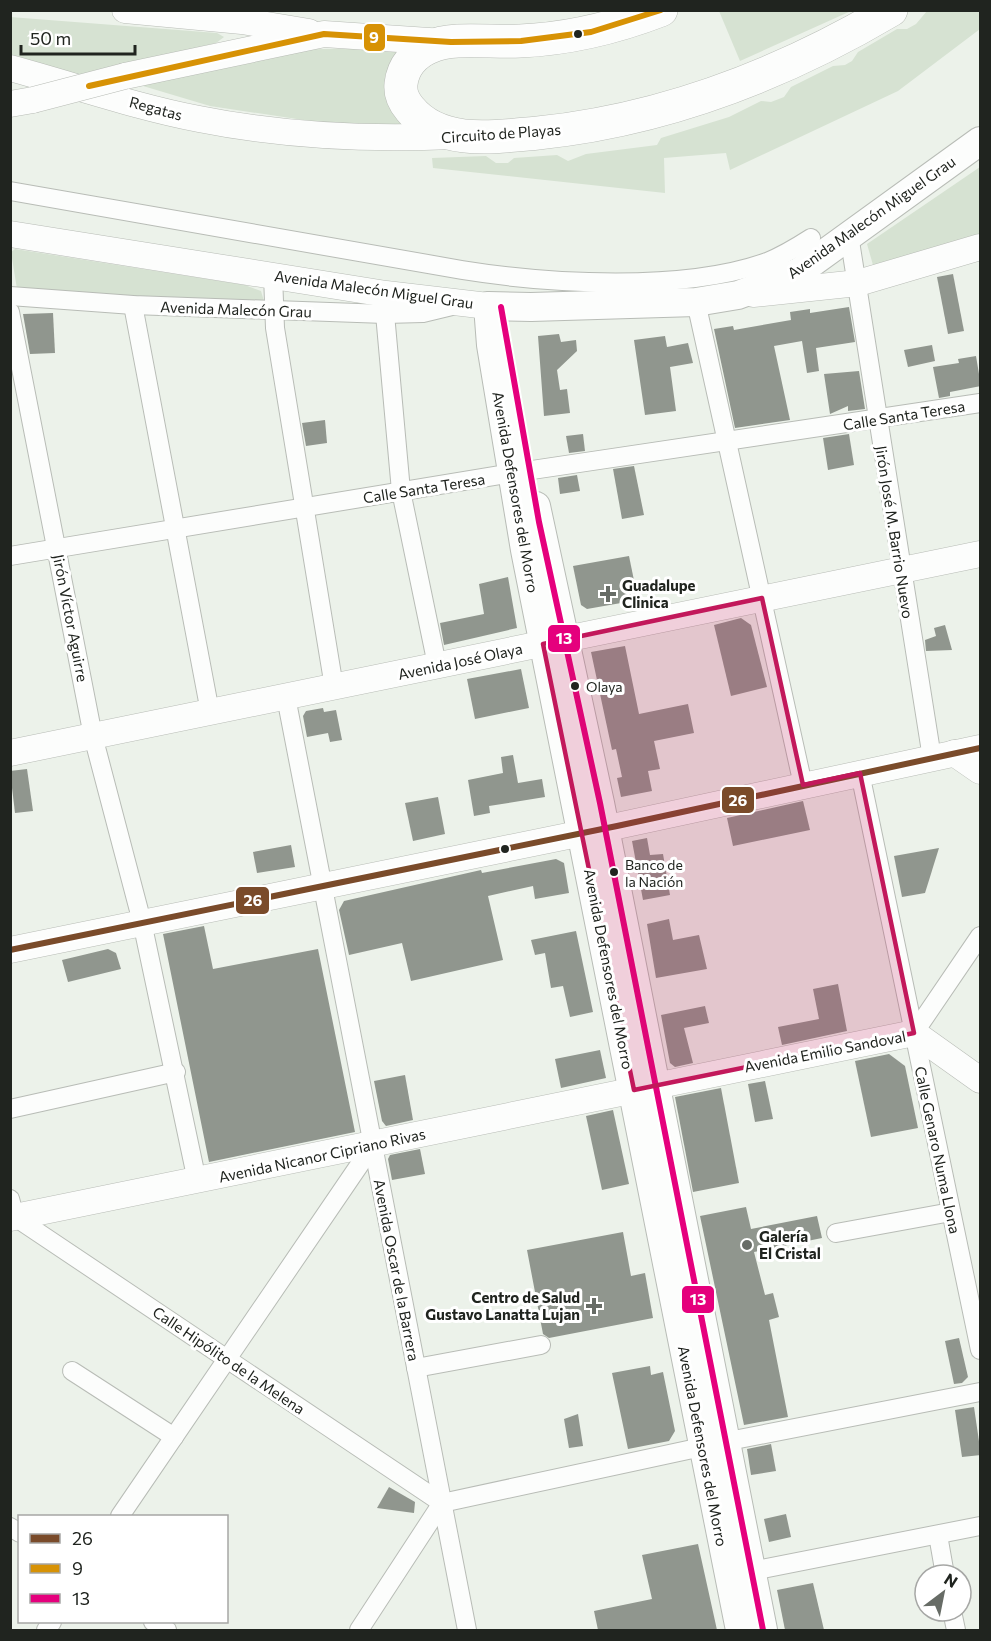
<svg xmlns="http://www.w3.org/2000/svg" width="991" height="1641" font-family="Commissioner,sans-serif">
	<rect width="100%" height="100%" fill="#ecf2ea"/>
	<g fill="#d6e2d2">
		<polygon points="719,11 851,11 740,61"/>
		<polygon points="927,11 980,11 980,29 898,91 730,170 726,153 664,158 665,193 433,168 432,158 486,156 496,163 508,163 514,158 557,155 568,161 586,154 657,145 661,138 729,117 761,101 771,102 784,97 791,87 833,66 845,65 852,61 858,52 897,29 907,29 916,24"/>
		<polygon points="10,17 217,33 224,37 216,43 71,77 11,62"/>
		<polygon points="411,47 421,128 310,121 210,106 133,83 281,50"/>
		<polygon points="980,167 980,237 873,265 867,244"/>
		<polygon points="15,249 245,285 261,291 264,301 261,306 17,289 11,252"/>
	</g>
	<g fill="#90968e">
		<polygon points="953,274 964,331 948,334 937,277"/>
		<polygon points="849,307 855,342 816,348 819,371 807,373 802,341 774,346 790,420 735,428 714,329 733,326 734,330 791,320 790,312 810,309 810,313"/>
		<polygon points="53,313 55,353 30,354 23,314"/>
		<polygon points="559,334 561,342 576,340 577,351 557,370 560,390 567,389 570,413 544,416 538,336"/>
		<polygon points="665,336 667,347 688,343 693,363 670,367 676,411 645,415 634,340"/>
		<polygon points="932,345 935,361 908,367 904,350"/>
		<polygon points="976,356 981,386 950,392 950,396 939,398 933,367 959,363 958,359"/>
		<polygon points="859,371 865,409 848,411 848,406 830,414 824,374"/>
		<polygon points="325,420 327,443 306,446 302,423"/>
		<polygon points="583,434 585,451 569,453 566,436"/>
		<polygon points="849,434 854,465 828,470 823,438"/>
		<polygon points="634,466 644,515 622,519 613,469"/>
		<polygon points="577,475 580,491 560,494 558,478"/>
		<polygon points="629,556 638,600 587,609 581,605 573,566"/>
		<polygon points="508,577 517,628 444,645 440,623 484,614 479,584"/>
		<polygon points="741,618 751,625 767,687 731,696 714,625"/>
		<polygon points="945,625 952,650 926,651 925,640 936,636 934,628"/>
		<polygon points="625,646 639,714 688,704 694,733 654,741 660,769 648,771 652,791 621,797 617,778 622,777 616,749 612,750 591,652"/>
		<polygon points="521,669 529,708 475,719 467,679"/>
		<polygon points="323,708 324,712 336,710 342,740 330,742 328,733 307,737 303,716 306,711"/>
		<polygon points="513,755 518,783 542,779 545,797 489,806 490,813 474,816 468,780 503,773 501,757"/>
		<polygon points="27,769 33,811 15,813 10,771"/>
		<polygon points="438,797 445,834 413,841 405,803"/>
		<polygon points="803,801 810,830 733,846 727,818"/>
		<polygon points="647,838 650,855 663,854 670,895 643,900 632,841"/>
		<polygon points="291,845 295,867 257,873 253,852"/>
		<polygon points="939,848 925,893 902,897 894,856"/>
		<polygon points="556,859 564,863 569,893 535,899 533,886 488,896 503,960 411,981 402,943 349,955 339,910 344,901 481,870 482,873"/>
		<polygon points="669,919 673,940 699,935 707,969 656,978 647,924"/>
		<polygon points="204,926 213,969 318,949 355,1132 209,1162 163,934"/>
		<polygon points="576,931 593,1012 570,1017 563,986 551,988 545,953 535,955 531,940"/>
		<polygon points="108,949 116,953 121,969 68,982 62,960"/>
		<polygon points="838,984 847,1031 782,1045 778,1027 819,1019 813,989"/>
		<polygon points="705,1006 709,1023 684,1028 693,1063 675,1067 670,1063 661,1015"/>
		<polygon points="600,1050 606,1078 561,1088 555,1059"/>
		<polygon points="889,1054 905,1066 918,1128 871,1137 855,1061"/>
		<polygon points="405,1075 413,1120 386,1126 382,1121 374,1081"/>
		<polygon points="765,1081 773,1119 755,1122 748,1084"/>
		<polygon points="721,1088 739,1183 693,1192 675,1097"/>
		<polygon points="613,1110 629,1184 602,1190 586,1116"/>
		<polygon points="420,1149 425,1174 392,1180 388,1159 390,1155"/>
		<polygon points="746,1207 751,1229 817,1216 822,1238 754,1252 765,1295 773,1293 779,1317 769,1320 788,1417 744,1425 700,1216"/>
		<polygon points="623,1232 631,1276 645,1273 653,1318 549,1338 543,1334 527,1250"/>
		<polygon points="959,1338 968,1377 962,1383 954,1384 945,1341"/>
		<polygon points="650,1366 651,1375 663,1372 675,1431 669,1441 628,1449 612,1373"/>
		<polygon points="974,1407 981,1455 962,1457 955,1410"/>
		<polygon points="578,1414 583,1446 569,1448 564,1419"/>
		<polygon points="771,1444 776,1471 751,1475 747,1449"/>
		<polygon points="389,1487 415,1502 414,1513 377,1508"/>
		<polygon points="786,1514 791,1537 769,1542 764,1519"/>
		<polygon points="698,1544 717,1630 598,1630 594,1611 652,1599 642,1555"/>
		<polygon points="813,1583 824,1630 785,1630 777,1590"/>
	</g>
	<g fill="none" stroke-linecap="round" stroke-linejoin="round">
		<defs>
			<g id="street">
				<path d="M10 191 462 270C549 284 683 292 767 262 782 256 797 247 811 238"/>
				<polyline points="849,235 932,758"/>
				<polyline points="273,275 275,328 334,687"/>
				<polyline points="10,296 133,305 385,314 423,313 452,306"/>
				<polyline points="696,302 803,785"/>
				<polyline points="133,305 210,712"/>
				<polyline points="10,312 93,736 142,922 197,1181"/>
				<polyline points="385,314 401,491 437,665"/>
				<polyline points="10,556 512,473 980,403"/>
				<polyline points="286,697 467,1630"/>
				<polyline points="860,773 980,1350"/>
				<polyline points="914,1033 980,936"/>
				<polyline points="10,1109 176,1072"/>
				<polyline points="10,1199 15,1217"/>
				<polyline points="15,1217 442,1503"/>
				<polyline points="836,1233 951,1212"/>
				<polyline points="416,1368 541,1345"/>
				<polyline points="72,1371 174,1437"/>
				<polyline points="120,1516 373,1145"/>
				<polyline points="10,1527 20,1533"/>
				<polyline points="938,1535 945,1575"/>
				<polyline points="752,1571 980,1526"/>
				<polyline points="952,1611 956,1630"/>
				<polyline points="153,1622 167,1630"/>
				<polyline points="46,1630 52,1622"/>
				<polyline points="359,1630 442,1503 739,1439 980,1392"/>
			</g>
			<g id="secondary">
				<polyline points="125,10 242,21 309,32"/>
				<path d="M10 68C73 85 136 107 199 119 284 136 367 140 453 136"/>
				<polyline points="125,76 324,34 444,42"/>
				<polyline points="10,104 33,100"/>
				<polyline points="10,234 386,294 488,306"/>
				<polyline points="753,294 858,283 980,247"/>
				<polyline points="10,753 980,554"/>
				<polyline points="954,753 980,771"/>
				<polyline points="10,950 617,826 980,748"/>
				<polyline points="10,1218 914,1033 980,1080"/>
			</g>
			<g id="primary">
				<polyline points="536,506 600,803 763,1630"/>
				<polyline points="740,1630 525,550 491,345 488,306 531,307 696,302 738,295 799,272 980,141"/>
			</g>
			<path id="highway" d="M661 10C617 27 567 39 520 41 494 43 452 36 430 47 414 54 403 66 401 84 400 93 404 102 410 109 440 146 495 137 538 133 663 120 783 74 891 10"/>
		</defs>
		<use href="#street" stroke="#b8bcb6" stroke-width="20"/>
		<use href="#secondary" stroke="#b8bcb6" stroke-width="27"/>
		<use href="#primary" stroke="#b8bcb6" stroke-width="30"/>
		<use href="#highway" stroke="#b8bcb6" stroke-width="34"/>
		<use href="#street" stroke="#fcfdfc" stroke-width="18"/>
		<use href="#secondary" stroke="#fcfdfc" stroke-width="26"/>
		<use href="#primary" stroke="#fcfdfc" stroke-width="28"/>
		<use href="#highway" stroke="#fcfdfc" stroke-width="33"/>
		<defs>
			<polyline id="secondary-bridge" points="33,100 125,76"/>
		</defs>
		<use href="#secondary-bridge" stroke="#b8bcb6" stroke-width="27" stroke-linecap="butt"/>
		<use href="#secondary-bridge" stroke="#fcfdfc" stroke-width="26"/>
		<defs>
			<polyline id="bus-1" points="10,950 617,826 980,748"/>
			<polyline id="bus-2" points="89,86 324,34 451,42 521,41 591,32 661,10"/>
			<polyline id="bus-3" points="501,307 539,522 600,803 763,1630"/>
		</defs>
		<use href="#bus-1" stroke="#fff" stroke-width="10"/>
		<use href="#bus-2" stroke="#fff" stroke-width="10"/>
		<use href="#bus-3" stroke="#fff" stroke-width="10"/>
		<use href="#bus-1" stroke="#7a4b2a" stroke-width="6"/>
		<use href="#bus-2" stroke="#d79205" stroke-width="6"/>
		<use href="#bus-3" stroke="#e5007d" stroke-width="6"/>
	</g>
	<path fill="#c2185b" fill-opacity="0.2" stroke="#c2185b" stroke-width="4.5" stroke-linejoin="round" d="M762 598 803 785 860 773 914 1033 634 1090 543 644Z"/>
	<g fill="#20241f" stroke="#fff" stroke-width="2">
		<circle cx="578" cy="34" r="5"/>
		<circle cx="575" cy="686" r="5"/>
		<circle cx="505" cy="849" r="5"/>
		<circle cx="614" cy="872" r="5"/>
	</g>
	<g fill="#676c66" stroke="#fff" stroke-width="2">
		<path d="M605 585h6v6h6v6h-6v6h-6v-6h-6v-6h6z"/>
		<circle cx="747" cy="1245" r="6"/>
		<path d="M591 1297h6v6h6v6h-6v6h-6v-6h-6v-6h6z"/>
	</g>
	<g text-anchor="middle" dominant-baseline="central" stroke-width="6" stroke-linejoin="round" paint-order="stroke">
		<g font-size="14" fill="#20241f" stroke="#fff" text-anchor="start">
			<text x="586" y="686">Olaya</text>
			<text x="625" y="864">Banco de<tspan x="625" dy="17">la Nación</tspan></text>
		</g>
		<g font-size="15" fill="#20241f" stroke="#fff">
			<text transform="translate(156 108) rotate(15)">Regatas</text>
			<text transform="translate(501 133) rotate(-4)">Circuito de Playas</text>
			<text transform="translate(871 217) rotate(-35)">Avenida Malecón Miguel Grau</text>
			<text transform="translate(374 289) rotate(8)">Avenida Malecón Miguel Grau</text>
			<text transform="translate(236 309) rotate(2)">Avenida Malecón Grau</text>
			<text transform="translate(904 415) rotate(-9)">Calle Santa Teresa</text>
			<text transform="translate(424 488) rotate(-9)">Calle Santa Teresa</text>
			<text transform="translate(516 492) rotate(80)">Avenida Defensores del Morro</text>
			<text transform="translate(895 532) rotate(81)">Jirón José M. Barrio Nuevo</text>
			<text transform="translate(71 618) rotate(79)">Jirón Víctor Aguirre</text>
			<text transform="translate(460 661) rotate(-12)">Avenida José Olaya</text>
			<text transform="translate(609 969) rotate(79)">Avenida Defensores del Morro</text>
			<text transform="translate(825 1051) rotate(-11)">Avenida Emilio Sandoval</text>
			<text transform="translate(938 1150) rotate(78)">Calle Genaro Numa Llona</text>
			<text transform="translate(322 1155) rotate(-12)">Avenida Nicanor Cipriano Rivas</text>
			<text transform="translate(397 1270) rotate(79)">Avenida Oscar de la Barrera</text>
			<text transform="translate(229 1360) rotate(34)">Calle Hipólito de la Melena</text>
			<text transform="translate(703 1446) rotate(79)">Avenida Defensores del Morro</text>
		</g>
		<g font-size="15" font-weight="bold" fill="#20241f" stroke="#fff" text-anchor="start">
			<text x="622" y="585">Guadalupe<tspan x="622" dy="17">Clinica</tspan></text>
			<text x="759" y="1236">Galería<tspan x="759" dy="17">El Cristal</tspan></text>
			<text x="580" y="1297" text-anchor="end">Centro de Salud<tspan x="580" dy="17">Gustavo Lanatta Lujan</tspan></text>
		</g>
	</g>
	<g stroke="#fff" stroke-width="2">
		<rect x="363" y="23" width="23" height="29" rx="6" fill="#d79205"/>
		<rect x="547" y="624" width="34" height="29" rx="6" fill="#e5007d"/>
		<rect x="721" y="786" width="34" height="28" rx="6" fill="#7a4b2a"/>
		<rect x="235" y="886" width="35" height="29" rx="6" fill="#7a4b2a"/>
		<rect x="681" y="1285" width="34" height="29" rx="6" fill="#e5007d"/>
	</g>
	<g font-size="16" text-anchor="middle" font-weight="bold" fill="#fff">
		<text x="374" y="43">9</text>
		<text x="564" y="644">13</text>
		<text x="738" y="806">26</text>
		<text x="253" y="906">26</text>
		<text x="698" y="1305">13</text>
	</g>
	<rect width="991" height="1641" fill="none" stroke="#20241f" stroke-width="24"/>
	<rect x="18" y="1515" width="210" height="108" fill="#ffffff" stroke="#a6a7a5" stroke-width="1.5"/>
	<rect x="30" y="1534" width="30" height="9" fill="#7a4b2a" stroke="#a6a7a5" stroke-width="1.5"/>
	<text x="72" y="1545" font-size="18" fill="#20241f">26</text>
	<rect x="30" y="1564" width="30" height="9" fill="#d79205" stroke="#a6a7a5" stroke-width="1.5"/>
	<text x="72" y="1575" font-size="18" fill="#20241f">9</text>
	<rect x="30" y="1594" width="30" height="9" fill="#e5007d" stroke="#a6a7a5" stroke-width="1.5"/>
	<text x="72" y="1605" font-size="18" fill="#20241f">13</text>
	<g transform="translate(943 1593) rotate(32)"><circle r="28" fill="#ffffff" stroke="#a6a7a5" stroke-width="1.5"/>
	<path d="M0-4.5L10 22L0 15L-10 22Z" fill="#676c66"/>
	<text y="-9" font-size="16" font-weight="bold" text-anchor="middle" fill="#20241f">N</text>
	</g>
	<path d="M21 45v9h114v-9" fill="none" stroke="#20241f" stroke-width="3"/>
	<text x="30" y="45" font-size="18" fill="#20241f" stroke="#ffffff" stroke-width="4.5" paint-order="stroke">50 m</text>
</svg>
